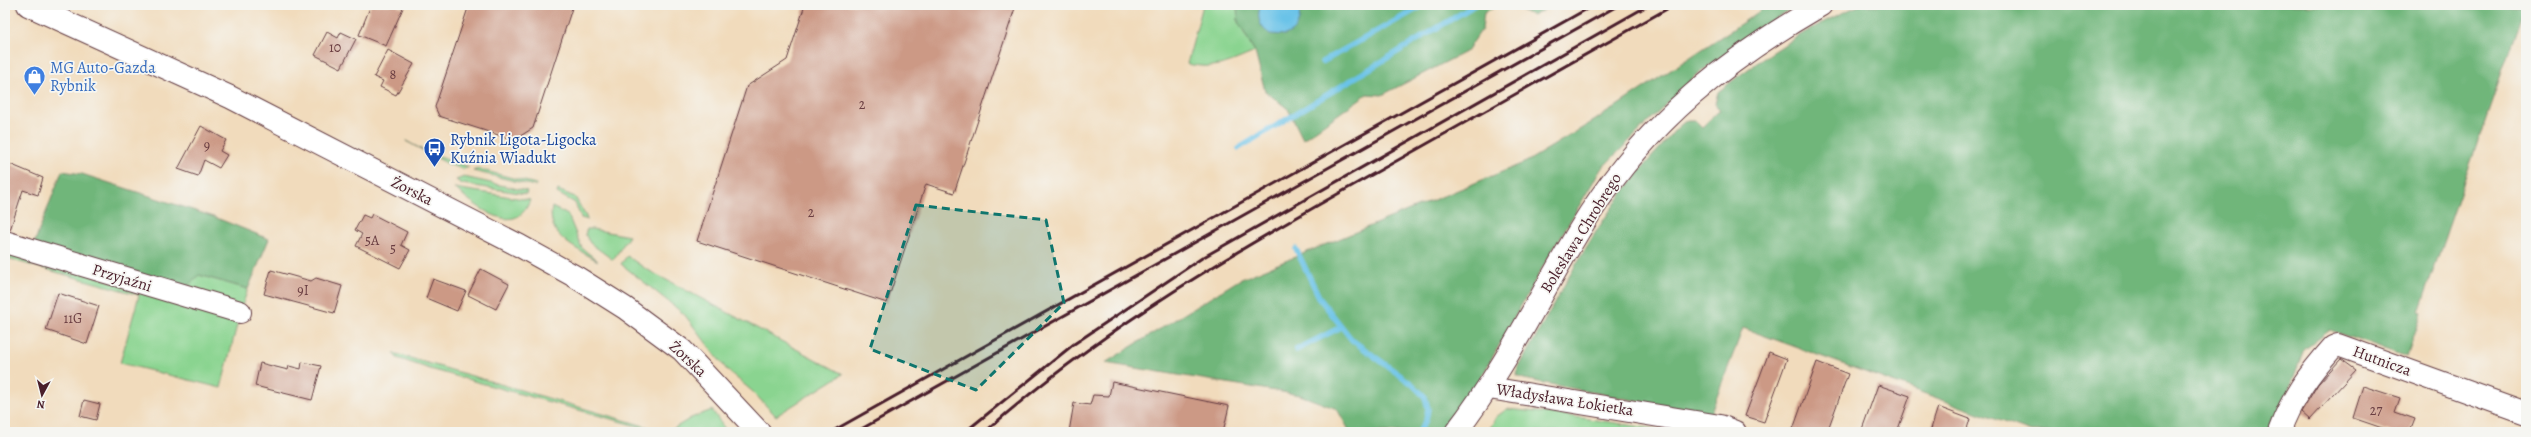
<svg xmlns="http://www.w3.org/2000/svg" width="2531" height="437" font-family="Alegreya,serif">
	<rect width="100%" height="100%" fill="#f6f6f2"/>
	<filter id="ink" filterUnits="userSpaceOnUse"><feTurbulence type="fractalNoise" baseFrequency=".025" numOctaves="2"/><feDisplacementMap in="SourceGraphic" scale="8" xChannelSelector="R" yChannelSelector="G"/><feConvolveMatrix kernelMatrix="1 2 1 2 8 2 1 2 1" color-interpolation-filters="sRGB"/></filter>
	<filter id="wash" filterUnits="userSpaceOnUse"><feTurbulence type="fractalNoise" baseFrequency=".012" numOctaves="4" result="noise"/><feDisplacementMap in="SourceGraphic" scale="16" xChannelSelector="R" yChannelSelector="G"/><feGaussianBlur stdDeviation="0.9" result="paint"/><feColorMatrix in="noise" values="0 0 0 0 0 0 0 0 0 0 0 0 0 0 0 0 0 1.4 0 .05"/><feComposite in="paint" operator="in"/></filter>
	<g filter="url(#wash)">
		<rect width="100%" height="100%" fill="#f1dbbc"/>
		<g fill="#8ad490" stroke="#6a7a5e">
			<path d="M1203 5H1237L1238 22 1255 52C1228 63 1217 70 1187 64Z"/>
			<polygon points="406,141 428,153 469,167 464,169 450,165"/>
			<polygon points="478,169 536,184 535,186 473,171"/>
			<polygon points="464,177 527,191 526,194 462,184 456,180"/>
			<path d="M454 188 530 200C515 242 472 202 454 188Z"/>
			<polygon points="558,190 575,197 588,220 581,218 575,203 557,193"/>
			<path d="M552 207 568 215 582 248 598 261C576 248 546 237 552 207Z"/>
			<polygon points="587,229 592,229 629,236 613,260 590,243 585,234"/>
			<polygon points="5,248 238,321 221,388 120,363 139,295 5,258"/>
			<polygon points="627,256 646,269 843,374 776,416 752,391 727,370 684,314 621,264"/>
			<polygon points="199,275 248,289 242,306 183,291"/>
			<polygon points="393,353 665,432 648,432 640,427 430,369 397,358"/>
			<polygon points="1507,409 1556,414 1676,432 1488,432 1496,417"/>
			<polygon points="712,410 727,432 668,432 691,418"/>
		</g>
		<g fill="#6fb67a" stroke="#5c6a52">
			<polygon points="1237,5 1497,5 1484,13 1482,29 1467,51 1382,95 1367,94 1303,139 1288,109 1265,91 1255,52 1238,22"/>
			<polygon points="1512,5 1552,5 1533,16"/>
			<polygon points="1769,5 1796,5 1696,75 1601,169 1538,275 1476,387 1447,432 1350,432 1337,409 1300,395 1105,363 1239,280 1526,162 1597,119"/>
			<path d="M1860 5H2525L2419 312 2422 313 2407 357 2330 330 2304 350 2273 432H2031L1743 328 1710 415 1524 379 1517 376 1518 369C1560 294 1599 213 1659 149 1667 140 1676 127 1686 121H1696L1702 127 1720 110 1715 104 1718 92C1762 57 1808 27 1860 5Z"/>
			<polygon points="62,171 82,174 214,217 269,239 248,289 199,275 183,291 33,246"/>
		</g>
		<path fill="#6bc3e8" stroke="#5a718a" d="M1261 5H1297C1303 18 1298 30 1285 35L1270 34C1259 27 1256 16 1261 5Z"/>
		<g fill="none" stroke-linecap="round" stroke-linejoin="round">
			<g stroke="#6bc3e8" stroke-width="5.5">
				<polyline points="1322,62 1424,5"/>
				<polyline points="1239,148 1475,5"/>
				<polyline points="1296,249 1320,299 1352,340 1412,384 1425,397 1428,409 1426,420 1419,432"/>
				<polyline points="1296,350 1341,327"/>
			</g>
		</g>
		<g id="blocks">
			<g fill="#cc9985">
				<polygon points="371,5 395,5 403,8 386,46 359,35"/>
				<polygon points="469,5 573,5 533,128 514,140 439,116 435,107"/>
				<polygon points="805,5 1016,5 954,193 926,184 887,303 697,241 747,86 787,60"/>
				<polygon points="327,32 338,38 341,32 356,39 341,68 315,55"/>
				<polygon points="388,50 414,64 396,95 380,87 383,81 374,77"/>
				<polygon points="201,126 226,140 220,151 227,155 219,168 204,160 198,176 178,169"/>
				<polygon points="5,162 43,178 38,195 23,190 10,230 5,230"/>
				<polygon points="372,214 407,232 401,245 410,250 400,268 356,246 362,234 355,230 363,215 370,218"/>
				<polygon points="481,269 509,284 496,309 468,295"/>
				<polygon points="271,270 311,281 316,278 342,286 334,313 264,294"/>
				<polygon points="433,279 466,291 457,311 426,298"/>
				<polygon points="58,293 99,306 87,344 46,330"/>
				<polygon points="1769,352 1787,359 1764,422 1745,416"/>
				<polygon points="2341,359 2356,370 2310,420 2301,412 2318,384"/>
				<polygon points="302,362 321,366 312,400 255,386 260,363 288,370 289,366 301,369"/>
				<polygon points="1817,362 1848,374 1827,432 1792,432"/>
				<polygon points="1112,382 1229,406 1223,432 1069,432 1074,403 1090,405 1093,395 1109,396"/>
				<polygon points="1878,385 1910,396 1897,432 1861,432"/>
				<polygon points="2363,386 2400,398 2395,412 2415,419 2410,432 2394,432 2353,418"/>
				<polygon points="84,400 100,404 96,420 80,416"/>
				<polygon points="1938,407 1970,419 1966,432 1930,432"/>
			</g>
		</g>
	</g>
	<g filter="url(#ink)">
		<use href="#blocks" fill-opacity="0" stroke="#633b41" stroke-width="1"/>
		<g fill="none" stroke-linecap="round" stroke-linejoin="round">
			<defs>
				<g id="minor">
					<polyline points="5,242 240,312"/>
					<polyline points="1489,388 1720,426 1735,432"/>
					<path d="M1456 432C1509 364 1544 285 1590 213 1650 120 1726 60 1821 5"/>
					<path d="M2279 432C2292 397 2308 375 2333 347L2338 345 2526 413"/>
				</g>
				<polyline id="major" points="28,5 230,97 520,246 576,277 625,308 682,350 759,432"/>
			</defs>
			<use href="#minor" stroke="#633b41" stroke-width="24"/>
			<use href="#major" stroke="#633b41" stroke-width="24"/>
			<use href="#minor" stroke="#fff" stroke-width="22"/>
			<use href="#major" stroke="#fff" stroke-width="22"/>
			<g stroke="#4a1f2b" stroke-width="3">
				<polyline points="831,432 1594,5"/>
				<polyline points="856,432 1619,5"/>
				<polyline points="965,432 1074,344 1202,258 1649,5"/>
				<path d="M985 432C1102 328 1239 249 1375 173 1474 117 1574 61 1674 5"/>
			</g>
		</g>
	</g>
	<path fill="#0f766e" fill-opacity="0.2" stroke="#0f766e" stroke-width="3" stroke-dasharray="8 5" stroke-linejoin="round" d="M916 205 1046 220 1064 303 976 390 870 349Z"/>
	<defs>
		<symbol id="shop-pin" viewBox="-11 -11 22 30"><path d="M0 17L-7.5 6A9.5 9.5 0 1 1 7.5 6Z" fill="#3f7fe0" stroke="#f6f6f2"/><path d="M-5-2.5h2.3a2.7 3.5 0 0 1 5.4 0H5L5.5 6h-11ZM-1.5-2.5h3a1.5 2.3 0 0 0-3 0Z" fill="#fff"/></symbol>
		<symbol id="bus-pin" viewBox="-11 -11 22 30"><path d="M0 17L-7.5 6A9.5 9.5 0 1 1 7.5 6Z" fill="#1a4fb4" stroke="#f6f6f2"/><path d="M-5-6H5V4H4V6H2V4H-2V6H-4V4H-5ZM-3.5-4V0h7V-4ZM-3.5 1.2v1.5H-2V1.2ZM2 1.2v1.5H3.5V1.2Z" fill="#fff"/></symbol>
	</defs>
	<g fill-rule="evenodd">
		<use href="#shop-pin" x="22" y="64" width="25" height="34"/>
		<use href="#bus-pin" x="422" y="136" width="25" height="34"/>
	</g>
	<g text-anchor="middle" dominant-baseline="central" stroke-width="3.5" stroke-linejoin="round" paint-order="stroke">
		<g font-size="14" fill="#6a3e42">
			<text x="335" y="47">10</text>
			<text x="393" y="74">8</text>
			<text x="862" y="104">2</text>
			<text x="207" y="145">9</text>
			<text x="811" y="212">2</text>
			<text x="372" y="240">5A</text>
			<text x="393" y="248">5</text>
			<text x="303" y="290">9I</text>
			<text x="73" y="318">11G</text>
			<text x="2376" y="410">27</text>
		</g>
		<g font-size="16" fill="#366cbe" stroke="#f6f6f2" text-anchor="start">
			<text x="50" y="68">MG Auto-Gazda<tspan x="50" dy="18">Rybnik</tspan></text>
		</g>
		<g font-size="16" fill="#164399" stroke="#f6f6f2" text-anchor="start">
			<text x="450" y="140">Rybnik Ligota-Ligocka<tspan x="450" dy="18">Kuźnia Wiadukt</tspan></text>
		</g>
		<g font-size="16" fill="#4a1f2b" stroke="#f6f6f2">
			<text transform="translate(412 191) rotate(27)">Żorska</text>
			<text transform="translate(1581 233) rotate(-58)">Bolesława Chrobrego</text>
			<text transform="translate(122 278) rotate(17)">Przyjaźni</text>
			<text transform="translate(688 359) rotate(43)">Żorska</text>
			<text transform="translate(2382 361) rotate(20)">Hutnicza</text>
			<text transform="translate(1565 400) rotate(9)">Władysława Łokietka</text>
		</g>
	</g>
	<rect width="2531" height="437" fill="none" stroke="#f6f6f2" stroke-width="20"/>
	<g transform="translate(42 395) rotate(187)" stroke="#f6f6f2" stroke-width="3" paint-order="stroke">
	<path d="M0-3L7 15L0 10L-7 15Z" fill="#4a1f2b"/>
	<text y="-6" font-size="11" font-weight="bold" text-anchor="middle" fill="#4a1f2b">N</text>
	</g>
</svg>
